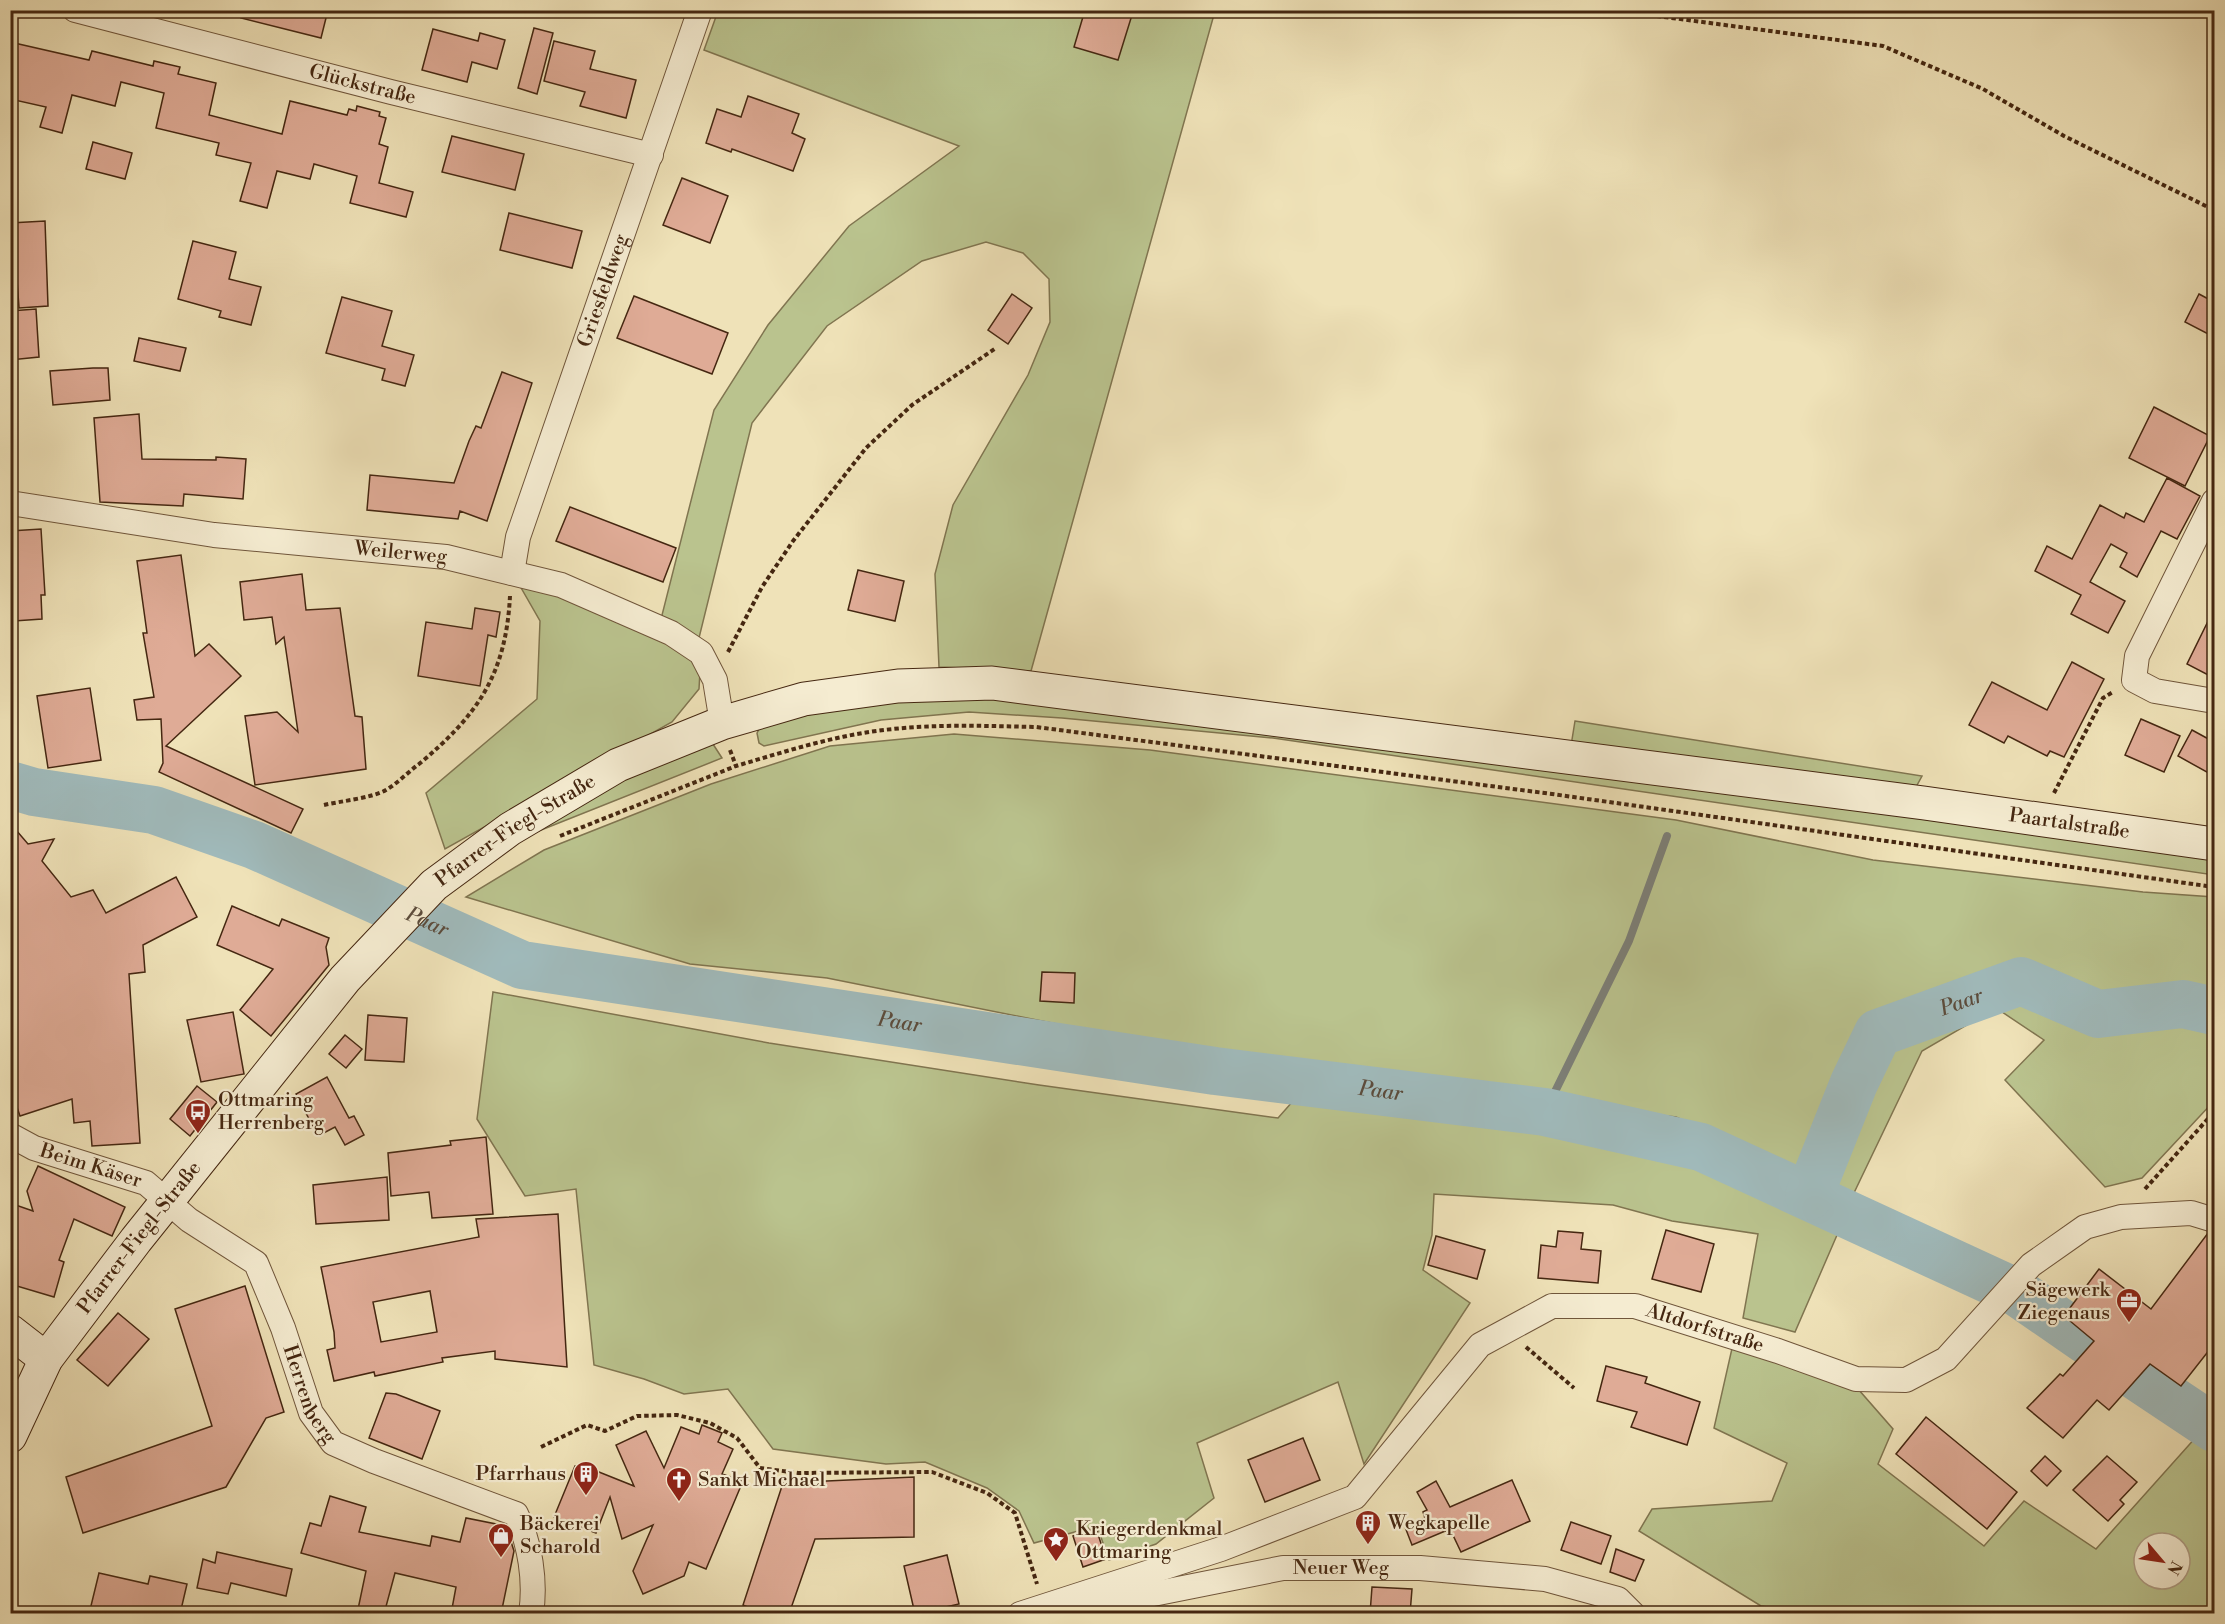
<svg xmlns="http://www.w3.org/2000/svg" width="2225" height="1624" font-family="'Libre Bodoni',serif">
	<rect width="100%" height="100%" fill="#efe2b8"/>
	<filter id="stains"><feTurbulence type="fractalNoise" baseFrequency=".00333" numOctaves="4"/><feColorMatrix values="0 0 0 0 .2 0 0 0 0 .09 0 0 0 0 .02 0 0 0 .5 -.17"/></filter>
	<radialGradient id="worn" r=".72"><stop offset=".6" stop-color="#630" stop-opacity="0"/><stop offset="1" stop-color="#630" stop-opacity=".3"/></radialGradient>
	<g fill="#bac38e" stroke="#807550" stroke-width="1.5" fill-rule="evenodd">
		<polygon points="718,11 1215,11 1031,671 939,667 935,574 953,505 1028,375 1050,322 1049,279 1023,253 986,242 922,261 827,326 752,423 699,638 661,619 714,410 768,325 849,226 959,146 704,50"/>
		<polygon points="561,585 701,653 699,689 672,722 445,849 426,793 537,699 540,621 520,586"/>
		<polygon points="970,696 2214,852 2214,875 1273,738 1062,718 969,712 881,720 764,746 759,743 757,733 762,724 868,703"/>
		<polygon points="1575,721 1922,776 1916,787 1570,752"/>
		<polygon points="954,734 1150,750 1676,820 1873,860 2143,892 2214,897 2214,1101 2142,1178 2105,1187 2005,1080 2044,1040 1996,1008 1922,1051 1852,1197 1676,1117 1542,1101 1283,1058 1220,1054 1092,1031 827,978 690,964 466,897 544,850 711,784 830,746"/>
		<polygon points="711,741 722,758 521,838 578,801"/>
		<polygon points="493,992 769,1043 1039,1085 1278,1118 1309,1083 1519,1109 1652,1137 1844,1219 1795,1332 1743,1318 1758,1234 1672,1221 1613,1205 1434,1194 1432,1235 1423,1270 1470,1303 1364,1464 1338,1382 1197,1443 1214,1498 1156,1544 1109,1560 1097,1526 1034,1543 1019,1511 987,1488 925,1462 886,1464 773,1449 728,1389 684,1394 644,1379 594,1365 576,1189 525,1196 477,1119"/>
		<path d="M1733 1344 1858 1389 1893 1429 1878 1464 1984 1546 2024 1501 2096 1549 2197 1436 2214 1449V1613H1806L1761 1606 1639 1531 1652 1509 1772 1501 1787 1463 1714 1428ZM2144 1543H2180V1579H2144Z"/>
	</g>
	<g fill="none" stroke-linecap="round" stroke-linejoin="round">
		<polyline stroke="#7c7f77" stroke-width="8" points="1545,1112 1629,941 1667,836"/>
		<g stroke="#a0babb" stroke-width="48">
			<path id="s1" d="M10 785 34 792 154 810 254 845 522 965 1215 1071 1545 1112 1701 1147 2018 1293 2086 1340"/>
			<path id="s2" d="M1809 1196 1854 1083 1878 1033 2021 981 2098 1014 2183 1004 2214 1011"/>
			<polyline points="2127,1370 2214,1428"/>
		</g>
	</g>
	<g fill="#dfab96" stroke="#452711" stroke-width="1.5" fill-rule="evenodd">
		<polygon points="242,10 328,10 321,38 241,18"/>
		<polygon points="1085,10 1118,10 1132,15 1118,60 1074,47"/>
		<polygon points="534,28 553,33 537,94 518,88"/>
		<polygon points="433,29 478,41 480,33 505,40 497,69 472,62 467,82 422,70"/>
		<polygon points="554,41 595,51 590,69 636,80 626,118 580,106 585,92 544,81"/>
		<polygon points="10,42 89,60 92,51 153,66 154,61 180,67 178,74 216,83 209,115 282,134 290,101 347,115 349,109 356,111 357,106 380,112 379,116 386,118 379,144 388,147 379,183 413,192 406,217 350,203 357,176 314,164 310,179 277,171 267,208 240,201 251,163 216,155 219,143 156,128 164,93 121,82 115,106 72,95 62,133 40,127 46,107 10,99"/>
		<polygon points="748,96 799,114 792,133 805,139 793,171 732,149 731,152 706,143 717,109 741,117"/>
		<polygon points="452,136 524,154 515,190 442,172"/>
		<polygon points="93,142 132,153 125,179 86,169"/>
		<polygon points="682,178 728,196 710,243 663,225"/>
		<polygon points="509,213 582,231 572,268 500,250"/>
		<polygon points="45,221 48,306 19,308 16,266 10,266 10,223"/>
		<polygon points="193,241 236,252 229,279 261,287 251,325 219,317 221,311 178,299"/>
		<polygon points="1012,294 1032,308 1008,344 988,330"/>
		<polygon points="2199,294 2214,302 2214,337 2185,322"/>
		<polygon points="634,296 728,333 712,374 617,338"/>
		<polygon points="342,297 392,311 382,346 414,355 405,386 382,380 385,369 326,353"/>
		<polygon points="36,309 39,357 10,360 10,311"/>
		<polygon points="139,338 186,348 180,371 134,361"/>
		<polygon points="93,368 108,368 110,400 53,405 50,371"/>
		<polygon points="502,372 532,383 487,521 460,511 458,519 367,510 370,475 454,483 469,441 476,426 481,428"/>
		<polygon points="2154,407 2210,436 2185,486 2129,458"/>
		<polygon points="139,414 142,459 216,460 216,457 246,459 243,499 184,494 183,506 100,502 94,418"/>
		<polygon points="2167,478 2200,496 2177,539 2161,531 2137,577 2120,567 2127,553 2111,544 2090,582 2125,601 2108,633 2071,614 2081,595 2035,571 2047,546 2072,559 2100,505 2124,518 2126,513 2144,522"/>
		<polygon points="570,507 676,548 663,582 556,541"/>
		<polygon points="41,529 45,595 41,595 42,619 14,621 10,597 10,531"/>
		<polygon points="181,555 195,656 209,644 241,676 166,746 303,809 291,833 159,772 163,763 161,719 137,720 134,700 154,697 143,633 147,633 137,561"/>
		<polygon points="858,570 904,581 895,621 848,610"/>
		<polygon points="302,574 306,610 340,608 355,716 362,717 366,769 255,785 245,716 277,712 298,732 284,637 276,644 272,617 244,620 240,582"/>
		<polygon points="475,608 500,612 496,637 488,635 480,686 418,676 426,622 472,629"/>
		<polygon points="2214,609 2214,678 2187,664"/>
		<polygon points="2072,662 2104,679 2064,757 2050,751 2047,756 2008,736 2004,743 1969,725 1992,682 2047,710"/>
		<polygon points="90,688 101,760 48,768 37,696"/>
		<polygon points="2141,719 2180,736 2164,772 2125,755"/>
		<polygon points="2192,730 2214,742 2214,776 2178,756"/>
		<polygon points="10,823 28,844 54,839 42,861 71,897 93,890 106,913 176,877 197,917 143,945 145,972 129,974 140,1143 92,1146 90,1121 74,1123 72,1099 20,1116 10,1087"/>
		<polygon points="232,906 279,926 282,919 329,938 326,947 329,965 271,1036 240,1010 273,969 217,945"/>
		<polygon points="1042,972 1075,973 1074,1003 1040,1001"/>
		<polygon points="233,1012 244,1074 201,1082 187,1020"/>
		<polygon points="368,1015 407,1018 404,1062 365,1060"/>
		<polygon points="345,1035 362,1049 346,1068 329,1054"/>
		<polygon points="327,1077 349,1118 354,1116 364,1135 345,1145 335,1127 318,1136 296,1094"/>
		<polygon points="197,1086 217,1102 190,1136 170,1119"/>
		<polygon points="486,1137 493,1214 432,1218 429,1192 391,1196 388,1153 451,1145 450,1141"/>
		<polygon points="38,1166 125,1207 112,1236 74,1219 59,1260 64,1262 54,1297 10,1284 10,1203 33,1211 27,1191"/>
		<polygon points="387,1177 389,1220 316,1224 313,1185"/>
		<path d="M558 1214 567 1367 495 1359V1351L442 1358 443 1362 413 1368 375 1376 374 1372 334 1381 327 1350 335 1348 334 1332 321 1267 479 1237 476 1219ZM430 1291 437 1332 381 1342 373 1302Z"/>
		<polygon points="1666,1230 1714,1244 1701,1292 1652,1279"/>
		<polygon points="1558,1231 1583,1233 1581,1249 1601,1251 1598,1283 1538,1278 1541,1245 1556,1247"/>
		<polygon points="2208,1233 2214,1234 2214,1344 2181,1386 2150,1364 2109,1410 2097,1400 2063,1438 2027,1408 2060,1374 2063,1376 2094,1341 2064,1316 2099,1269 2151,1309"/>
		<polygon points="1436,1236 1485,1250 1477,1279 1428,1265"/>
		<polygon points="245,1286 284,1412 266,1418 226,1487 83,1533 66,1477 212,1426 175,1309"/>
		<polygon points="118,1313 149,1339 108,1386 77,1360"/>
		<polygon points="1606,1366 1647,1377 1645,1383 1700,1402 1687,1445 1631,1427 1637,1412 1597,1401"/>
		<polygon points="386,1393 396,1394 440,1411 422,1459 369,1438"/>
		<polygon points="1926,1417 2017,1492 1987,1529 1896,1454"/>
		<polygon points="702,1425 722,1433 718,1442 733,1449 722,1474 743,1481 706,1569 689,1562 684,1576 643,1594 633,1571 653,1525 622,1539 610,1497 596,1533 554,1517 575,1466 584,1466 634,1486 616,1445 646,1431 664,1468 681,1427 699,1434"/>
		<polygon points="1303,1438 1320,1480 1265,1502 1248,1460"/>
		<polygon points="2045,1456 2061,1471 2047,1486 2031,1471"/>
		<polygon points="2107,1456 2137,1482 2120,1500 2124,1504 2108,1521 2073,1490"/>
		<polygon points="914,1477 914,1537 815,1539 789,1614 763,1614 743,1605 783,1483"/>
		<polygon points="1512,1480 1530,1521 1461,1552 1450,1529 1412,1545 1405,1527 1425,1518 1423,1512 1427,1510 1417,1492 1436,1481 1450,1507"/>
		<polygon points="330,1496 366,1507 359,1532 430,1546 432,1536 460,1542 466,1518 506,1526 514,1551 501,1614 451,1614 456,1587 395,1573 384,1614 357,1614 366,1571 301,1553 310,1523 321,1526"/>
		<polygon points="1571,1522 1611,1536 1601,1564 1561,1550"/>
		<polygon points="1096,1528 1106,1559 1083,1567 1073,1536"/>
		<polygon points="1616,1549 1644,1560 1635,1581 1610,1572"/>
		<polygon points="217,1552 292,1569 286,1596 231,1583 228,1594 197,1588 203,1559 215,1563"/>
		<polygon points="947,1555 959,1604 915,1614 904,1566"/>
		<polygon points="99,1573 148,1584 150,1576 187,1584 180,1614 89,1614"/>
		<polygon points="1372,1587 1412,1589 1410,1614 1370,1614"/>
	</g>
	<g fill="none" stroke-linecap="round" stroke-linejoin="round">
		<defs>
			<g id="street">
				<path id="s3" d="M75 10 391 92 651 155"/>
				<polyline points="2214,501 2137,656 2134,680 2155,691 2214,701"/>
				<path id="s4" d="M10 503 214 535 446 557 561 585 671 633 701 653 715 680 722 723"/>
				<path id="s5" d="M512 573 518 537 700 10"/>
				<path id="s6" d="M10 1135 34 1148 146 1183 189 1220 256 1263 283 1328 311 1413 333 1443 374 1461 516 1514C530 1543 536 1581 531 1614"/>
				<path id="s7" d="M1084 1602 1128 1599 1283 1568H1420L1545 1579 1618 1599 1633 1614"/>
				<path id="s8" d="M1020 1614 1221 1549 1355 1497 1480 1345 1552 1306H1635L1778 1351 1856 1379 1906 1380 1946 1359 2031 1265 2085 1227 2121 1217 2191 1213 2214 1220"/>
			</g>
			<g id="secondary">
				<polyline points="10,1331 46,1359"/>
				<path id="s9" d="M10 1436 46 1359 136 1240 345 979 434 885 510 829 618 765 722 723 804 699 898 686 992 683 1924 803 2214 844"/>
			</g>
		</defs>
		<use href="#street" stroke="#70563b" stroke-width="26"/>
		<use href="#secondary" stroke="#452711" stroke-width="35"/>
		<g stroke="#452711" stroke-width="4" stroke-dasharray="4.5 3" stroke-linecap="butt">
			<polyline points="1612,10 1883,46 1983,89 2064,136 2214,210"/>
			<polyline points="728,652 762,587 793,541 866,448 912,405 996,348"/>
			<path d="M730 750 736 766C787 751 839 734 893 729 940 724 988 726 1036 727L1552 794 2214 887"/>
			<polyline points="2054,793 2103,698 2113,692"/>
			<path d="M324 805C341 801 372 798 386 790 398 783 408 772 419 764 478 715 506 674 510 596"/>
			<polyline points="560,836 736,766"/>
			<polyline points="2145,1189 2214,1112"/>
			<polyline points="1526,1347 1574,1388"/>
			<polyline points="541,1447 587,1425 605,1431 637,1416 677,1415 710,1423 737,1438 760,1468 798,1473 932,1472 987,1493 1015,1513 1037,1584"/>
		</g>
		<use href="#street" stroke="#f5ecd1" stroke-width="24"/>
		<use href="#secondary" stroke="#f5ecd1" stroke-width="33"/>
	</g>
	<defs>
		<symbol id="bus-pin" viewBox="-11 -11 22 30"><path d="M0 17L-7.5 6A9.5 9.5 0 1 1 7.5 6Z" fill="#8f2418" stroke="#f5ecd1"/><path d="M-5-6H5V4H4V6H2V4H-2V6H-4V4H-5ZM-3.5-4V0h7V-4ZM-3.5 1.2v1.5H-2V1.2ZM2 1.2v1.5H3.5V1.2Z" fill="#fff"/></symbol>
		<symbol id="office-pin" viewBox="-11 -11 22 30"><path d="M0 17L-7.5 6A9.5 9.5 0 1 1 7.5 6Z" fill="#8f2418" stroke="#f5ecd1"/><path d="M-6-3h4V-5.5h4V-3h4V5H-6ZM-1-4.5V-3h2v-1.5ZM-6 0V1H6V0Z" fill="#fff"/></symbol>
		<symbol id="building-pin" viewBox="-11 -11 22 30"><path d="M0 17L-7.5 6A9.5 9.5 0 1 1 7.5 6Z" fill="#8f2418" stroke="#f5ecd1"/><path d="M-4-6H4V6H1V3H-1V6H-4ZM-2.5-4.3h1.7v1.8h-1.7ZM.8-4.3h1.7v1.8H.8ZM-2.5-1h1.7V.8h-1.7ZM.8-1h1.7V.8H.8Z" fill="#fff"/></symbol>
		<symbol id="church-pin" viewBox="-11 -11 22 30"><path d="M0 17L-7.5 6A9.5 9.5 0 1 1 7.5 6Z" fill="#8f2418" stroke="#f5ecd1"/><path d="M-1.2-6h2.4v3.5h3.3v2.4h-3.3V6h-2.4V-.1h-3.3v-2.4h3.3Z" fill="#fff"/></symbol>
		<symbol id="shop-pin" viewBox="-11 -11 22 30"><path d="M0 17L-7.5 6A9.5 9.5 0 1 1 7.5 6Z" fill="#8f2418" stroke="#f5ecd1"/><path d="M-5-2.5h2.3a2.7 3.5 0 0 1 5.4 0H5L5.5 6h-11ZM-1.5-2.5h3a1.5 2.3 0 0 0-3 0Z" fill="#fff"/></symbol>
		<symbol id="sight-pin" viewBox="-11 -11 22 30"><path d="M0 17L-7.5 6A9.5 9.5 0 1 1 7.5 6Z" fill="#8f2418" stroke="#f5ecd1"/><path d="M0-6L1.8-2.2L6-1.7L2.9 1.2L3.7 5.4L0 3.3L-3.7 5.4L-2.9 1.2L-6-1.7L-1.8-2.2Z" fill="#fff"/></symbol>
	</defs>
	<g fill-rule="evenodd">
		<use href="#bus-pin" x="183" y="1097" width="30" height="40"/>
		<use href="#office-pin" x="2114" y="1286" width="30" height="40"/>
		<use href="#building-pin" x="571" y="1459" width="30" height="40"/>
		<use href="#church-pin" x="664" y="1465" width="30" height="40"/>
		<use href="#building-pin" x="1353" y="1508" width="30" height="40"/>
		<use href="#shop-pin" x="486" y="1521" width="30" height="40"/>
		<use href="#sight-pin" x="1041" y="1525" width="30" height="40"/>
	</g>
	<g text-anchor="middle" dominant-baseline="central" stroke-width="4.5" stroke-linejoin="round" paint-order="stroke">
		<g font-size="20" fill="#452711" stroke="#f5ecd1">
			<text stroke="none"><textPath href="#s3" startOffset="297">Glückstraße</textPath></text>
			<text stroke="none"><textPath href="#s5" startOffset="297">Griesfeldweg</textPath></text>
			<text stroke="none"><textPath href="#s4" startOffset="394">Weilerweg</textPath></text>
			<text stroke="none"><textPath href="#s9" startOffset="2391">Paartalstraße</textPath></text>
			<text stroke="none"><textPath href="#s9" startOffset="796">Pfarrer-Fiegl-Straße</textPath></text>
			<text stroke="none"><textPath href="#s6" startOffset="87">Beim Käser</textPath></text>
			<text stroke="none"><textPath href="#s9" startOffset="238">Pfarrer-Fiegl-Straße</textPath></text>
			<text stroke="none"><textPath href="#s8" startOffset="790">Altdorfstraße</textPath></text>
			<text stroke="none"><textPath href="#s6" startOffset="423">Herrenberg</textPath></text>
			<text stroke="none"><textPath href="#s7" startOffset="260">Neuer Weg</textPath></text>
		</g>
		<g font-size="20" fill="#452711" stroke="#f5ecd1" text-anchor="start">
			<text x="218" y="1100">Ottmaring<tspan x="218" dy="23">Herrenberg</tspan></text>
			<text x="2110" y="1290" text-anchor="end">Sägewerk<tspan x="2110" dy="23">Ziegenaus</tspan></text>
			<text x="566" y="1474" text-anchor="end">Pfarrhaus</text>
			<text x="698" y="1480">Sankt Michael</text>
			<text x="1388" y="1523">Wegkapelle</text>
			<text x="520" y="1524">Bäckerei<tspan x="520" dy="23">Scharold</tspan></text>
			<text x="1076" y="1529">Kriegerdenkmal<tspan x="1076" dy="23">Ottmaring</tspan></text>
		</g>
		<g font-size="21" font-style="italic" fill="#5c4c3c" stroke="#f5ecd1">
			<text stroke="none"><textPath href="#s1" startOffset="442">Paar</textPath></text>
			<text stroke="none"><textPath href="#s2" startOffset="266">Paar</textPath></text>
			<text stroke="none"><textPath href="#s1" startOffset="928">Paar</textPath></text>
			<text stroke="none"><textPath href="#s1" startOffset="1414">Paar</textPath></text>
		</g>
	</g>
	<rect width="2225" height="1624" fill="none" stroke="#efe2b8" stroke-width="36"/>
	<rect x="12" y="12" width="2201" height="1600" fill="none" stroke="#452711" stroke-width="3"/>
	<rect x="18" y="18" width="2189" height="1588" fill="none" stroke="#452711" stroke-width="1.5"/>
	<g transform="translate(2162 1561) rotate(119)"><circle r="28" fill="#f5ecd1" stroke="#af9d84" stroke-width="1.5"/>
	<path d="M0-4.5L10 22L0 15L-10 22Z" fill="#8f2418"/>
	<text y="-9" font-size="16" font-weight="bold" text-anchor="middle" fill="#452711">N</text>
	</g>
	<rect width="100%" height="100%" filter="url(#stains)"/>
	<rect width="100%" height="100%" fill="url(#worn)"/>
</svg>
